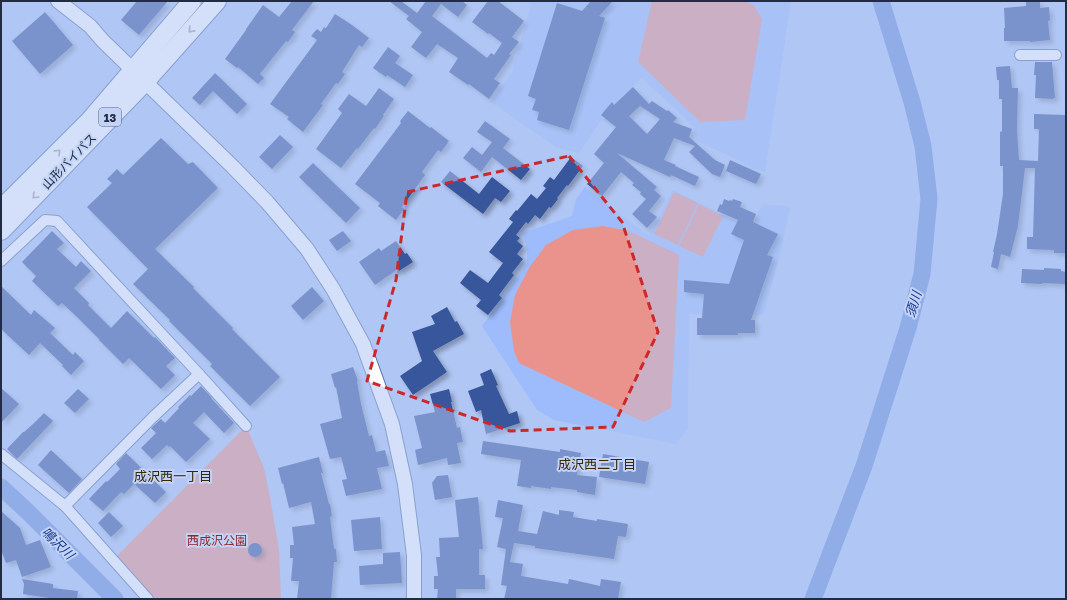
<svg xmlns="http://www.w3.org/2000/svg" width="1067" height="600" font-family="'Golos Text','Noto Sans JP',sans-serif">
	<defs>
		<filter id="shadow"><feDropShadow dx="3.5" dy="3.5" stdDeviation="2" flood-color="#0004"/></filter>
	</defs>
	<rect width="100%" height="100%" fill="#b0c6f4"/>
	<g fill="#9ebcfc">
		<polygon points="532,1 791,1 765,173 697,141 694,127 642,78 616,104 623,111 611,126 602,119 579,153 557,148 491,102 512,72"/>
		<polygon points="585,187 649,236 673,190 736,221 737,218 753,225 762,204 786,206 790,208 781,251 764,313 759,315 689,314 688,428 676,444 554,420 537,410 482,326 527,264 527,249 523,233 572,216 576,199"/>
	</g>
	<g fill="#ea938d">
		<polygon points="652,1 741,1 754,5 762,19 745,120 700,122 638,62"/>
		<polygon points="674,192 698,203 678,245 654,234"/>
		<polygon points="699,204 723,216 703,257 679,246"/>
		<polygon points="603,226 629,231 679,255 671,408 644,422 519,363 514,351 510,322 515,295 529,268 546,245 573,230"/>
		<polygon points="246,426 264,468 270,497 279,550 281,599 148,599 113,560"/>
	</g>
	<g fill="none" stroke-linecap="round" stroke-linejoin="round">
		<g stroke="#6c8ed7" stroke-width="17">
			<polyline points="1,487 28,512 115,599"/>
			<polyline points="813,599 864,466 908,328 922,274 929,199 923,146 912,102 881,1"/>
		</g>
	</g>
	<g fill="#38569b" fill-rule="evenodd" filter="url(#shadow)">
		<polygon points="137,1 168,1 139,35 121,20"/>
		<polygon points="292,1 314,1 292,30 295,32 288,42 286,41 260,74 264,78 258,84 238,67 237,68 225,59 246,30 246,29 263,5 279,17"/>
		<polygon points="389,1 401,1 417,13 426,1 462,1 467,5 458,17 441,4 432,16 487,58 491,53 494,55 502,43 489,33 488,34 472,22 488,1 498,1 524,21 512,37 519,42 509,54 511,55 494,79 500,83 489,99 469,84 468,85 449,72 458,58 437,44 426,58 411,47 422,32 406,19 409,16"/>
		<polygon points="591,1 613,1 599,16 605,18 569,130 537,120 539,112 532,110 536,99 528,96 557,3 582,11"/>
		<polygon points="1026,1 1040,1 1040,8 1049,7 1050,20 1048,21 1050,40 1030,42 1030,41 1004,41 1004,28 1005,28 1004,8 1026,6"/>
		<polygon points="45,12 73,45 40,74 12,41"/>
		<polygon points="335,14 352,25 369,38 362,47 359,45 342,72 345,74 338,84 336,83 321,104 323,105 303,132 287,119 289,117 270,104 303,59 317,40 311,36 317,29 321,32 324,27 326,28"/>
		<polygon points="388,47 400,56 395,63 413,75 405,87 387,75 386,77 373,68"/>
		<polygon points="1035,62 1052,62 1055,98 1053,98 1053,99 1035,98 1036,75 1034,75"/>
		<polygon points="1010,66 1012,88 1018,88 1017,131 1019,160 1038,161 1039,129 1034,129 1034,114 1066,115 1066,253 1054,253 1054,250 1027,249 1027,237 1033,237 1035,168 1025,168 1018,226 1010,257 1001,254 998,269 991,267 994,252 993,252 997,234 1003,194 1003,166 1000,166 1000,132 1002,131 1002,99 999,99 999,80 997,80 996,67"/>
		<polygon points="215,73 247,104 237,114 213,91 200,105 192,98"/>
		<path d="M633 87 649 104 652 101 667 111 668 110 677 118 673 122 692 129 689 137 715 160 725 165 720 177 712 174 689 152 695 146 674 138 664 160 676 165 675 166 699 177 695 186 671 175 670 177 617 153 657 187 654 190 661 196 649 211 657 217 647 228 632 214 646 199 640 194 641 192 632 185 634 183 621 172 602 196 587 184 604 163 594 154 616 127 601 115 612 102 614 105ZM640 106 660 119 647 134 629 116Z"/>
		<polygon points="379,88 394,99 383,115 384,116 375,129 374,128 358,149 357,148 341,168 316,149 342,113 338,109 349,94 366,106"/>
		<polygon points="408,111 430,128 431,127 449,141 441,152 438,150 422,172 425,175 402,207 404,209 396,220 378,206 380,203 355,184 401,123 400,121"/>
		<polygon points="485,121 510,139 503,148 530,169 521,180 492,157 481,172 463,158 472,147 482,155 492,142 477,132"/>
		<polygon points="280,135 293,147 272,169 259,157"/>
		<polygon points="161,138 188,164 193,162 218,188 155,249 194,287 193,288 233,328 232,329 280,377 250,406 210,366 212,364 169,321 170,320 133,284 148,269 87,207 112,183 107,179 117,169 123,175"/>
		<polygon points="571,157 583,166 568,186 567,185 557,198 558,199 551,208 549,207 540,219 535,215 528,224 526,222 516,235 520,238 517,241 523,246 517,254 523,259 512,273 514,275 499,295 502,298 488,315 476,306 481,300 460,283 470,270 488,283 503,263 489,252 513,222 509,219 516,210 517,211 531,194 537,199 546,188 543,186 550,177 554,180"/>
		<polygon points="730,160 761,174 756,184 726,171"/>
		<polygon points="313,163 360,208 346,223 299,177"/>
		<polygon points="450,171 479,194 492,177 510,191 501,202 495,198 483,214 441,182"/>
		<polygon points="724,199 729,201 730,200 732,201 733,199 742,202 740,207 756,214 753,222 778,234 767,255 773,257 751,320 755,320 755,333 738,333 738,335 697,335 697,318 702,318 704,294 684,292 684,280 729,284 744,240 731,234 738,220 717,211 720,204 722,205"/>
		<polygon points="52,231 64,243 57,249 76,267 81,261 91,271 74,288 89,303 88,305 111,328 127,311 154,338 155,337 175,358 166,366 175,375 161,389 129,358 123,364 99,340 100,340 76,316 62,303 58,306 32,281 36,276 22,262"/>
		<polygon points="343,231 351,241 337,251 329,240"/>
		<polygon points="396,241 405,254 407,253 413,262 399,271 398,269 375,285 359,262 379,248 381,251"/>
		<polygon points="1044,268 1061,269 1061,271 1066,272 1066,284 1042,283 1042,284 1021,283 1022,269 1044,270"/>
		<polygon points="1,286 31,315 34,310 55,328 50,333 73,355 75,352 84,361 71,375 62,366 63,365 40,343 29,355 1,329"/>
		<polygon points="312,287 324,301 303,320 291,306"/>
		<polygon points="447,307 455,322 457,321 464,334 433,351 447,372 413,395 400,376 422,361 412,332 435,324 431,316"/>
		<polygon points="353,367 358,381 357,381 361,404 369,436 372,435 376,452 385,450 389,466 377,468 382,489 346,496 342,480 347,479 341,457 330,459 320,424 342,418 336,387 335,388 331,374"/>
		<polygon points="491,369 498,385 496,386 509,414 517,411 520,423 486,434 481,410 476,412 468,391 484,385 480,374"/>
		<polygon points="201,386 212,398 211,398 234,423 224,433 204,412 193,423 210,439 186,462 170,446 169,447 167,445 152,459 141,448 156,433 151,428 161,419 165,423 179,408 178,407 190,395 191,396"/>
		<polygon points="1,388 19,404 1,423"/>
		<polygon points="78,389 89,399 75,413 64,403"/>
		<polygon points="449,389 452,402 451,402 457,428 460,427 463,442 457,443 461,463 448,465 447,458 418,465 415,450 422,448 414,416 435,412 430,394"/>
		<polygon points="44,413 53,421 17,459 7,449 23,432 24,432 33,424"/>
		<polygon points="483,441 560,452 560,449 581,453 577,475 597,477 595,495 577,492 577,490 551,487 551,489 531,486 531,488 517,486 521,460 481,454"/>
		<polygon points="51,450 82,479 69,493 38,465"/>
		<polygon points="126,453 166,492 155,503 134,484 124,494 121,492 103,511 89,499 106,481 107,482 120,469 116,464"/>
		<polygon points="603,454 649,462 645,484 599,477"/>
		<polygon points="319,457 323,473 321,473 329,504 330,504 332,516 330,517 334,549 336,549 337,562 334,562 331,599 297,599 299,581 291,581 293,558 290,558 290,545 294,545 292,527 315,524 311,502 289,508 283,483 282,484 278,468"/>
		<polygon points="448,475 452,497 435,500 432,483 437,476"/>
		<polygon points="478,497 483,549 479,549 479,575 485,575 485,589 456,589 456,599 437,599 438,589 434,589 434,576 438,576 436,557 440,557 439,538 459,537 455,500"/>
		<polygon points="498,500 523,505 518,531 537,534 543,511 559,515 559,510 574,512 573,517 597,521 597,519 628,524 626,537 618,536 614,559 535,548 535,546 514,543 510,562 523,564 521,576 568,584 569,579 600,586 601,579 621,582 618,599 504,599 507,586 501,585 506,549 497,547 503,518 495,517"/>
		<polygon points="1,511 20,528 26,545 40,540 51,567 22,577 16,560 6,563 1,550"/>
		<polygon points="109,512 123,526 111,537 98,523"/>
		<polygon points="380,517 382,549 354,551 351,520"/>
		<circle cx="255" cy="550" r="7"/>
		<polygon points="400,552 402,583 360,585 359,566 383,564 383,553"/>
		<polygon points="22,579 53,584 53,588 78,591 77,599 56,599 23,594 24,584"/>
	</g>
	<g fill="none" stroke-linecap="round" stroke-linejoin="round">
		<defs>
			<g id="street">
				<polyline points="1020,55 1056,55"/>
				<polyline points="1,261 45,220 57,221 199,374 246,426"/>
				<polyline points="1,454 65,506 148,599"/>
				<polyline points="65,506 153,417 199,374"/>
			</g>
			<polyline id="secondary" points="58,1 90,26 103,41 233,167 267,202 307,249 333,289 363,344 392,424 405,484 414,555 414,599"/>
			<g id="highway">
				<polyline points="1,209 90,120 192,1"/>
				<polyline points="1,231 145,82 217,1"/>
			</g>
		</defs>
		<use href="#street" stroke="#5871a5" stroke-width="12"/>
		<use href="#secondary" stroke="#5871a5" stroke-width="16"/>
		<use href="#highway" stroke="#5871a5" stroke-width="20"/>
		<use href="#street" stroke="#fff" stroke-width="10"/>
		<use href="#secondary" stroke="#fff" stroke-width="14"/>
		<use href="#highway" stroke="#fff" stroke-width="18"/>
	</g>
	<defs><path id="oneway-chevron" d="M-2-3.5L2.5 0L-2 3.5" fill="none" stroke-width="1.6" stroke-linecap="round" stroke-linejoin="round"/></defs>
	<g stroke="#9ba0aa">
		<use href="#oneway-chevron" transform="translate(191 30) rotate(132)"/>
		<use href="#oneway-chevron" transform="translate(58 152) rotate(-45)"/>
		<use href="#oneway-chevron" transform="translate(35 196) rotate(134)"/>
	</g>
	<path d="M0 0H1067V600H0ZM569 156 622 222 658 332 613 427 510 431 367 381 396 280 407 192Z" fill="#b0c6f4" fill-opacity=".55" fill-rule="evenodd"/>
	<path fill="none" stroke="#cd2829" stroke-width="3" stroke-dasharray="8 5" stroke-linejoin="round" d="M569 156 622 222 658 332 613 427 510 431 367 381 396 280 407 192Z"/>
	<g text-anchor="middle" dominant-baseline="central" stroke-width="4" stroke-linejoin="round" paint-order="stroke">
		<rect fill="#c2d3f6" stroke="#515e78" stroke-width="1" x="99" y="108" width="22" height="18" rx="3"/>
		<g font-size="11" font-weight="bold" fill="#212c42">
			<text x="110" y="117">13</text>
		</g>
		<g font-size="12" fill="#212c42" stroke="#c2d3f6">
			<text transform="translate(69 161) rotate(-46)">山形バイパス</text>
		</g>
		<g font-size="12" fill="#942527" stroke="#c2d3f6">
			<text x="217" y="540">西成沢公園</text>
		</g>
		<g font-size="13" font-style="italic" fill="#18388e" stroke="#c2d3f6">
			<text transform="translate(913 304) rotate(-73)">須川</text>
			<text transform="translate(58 543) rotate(44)">鳴沢川</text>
		</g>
		<g font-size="13" fill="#382700" stroke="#c2d3f6">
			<text x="597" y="464">成沢西二丁目</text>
			<text x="173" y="476">成沢西一丁目</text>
		</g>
	</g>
	<rect width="1067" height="600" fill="none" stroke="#212c42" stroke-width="4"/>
</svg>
